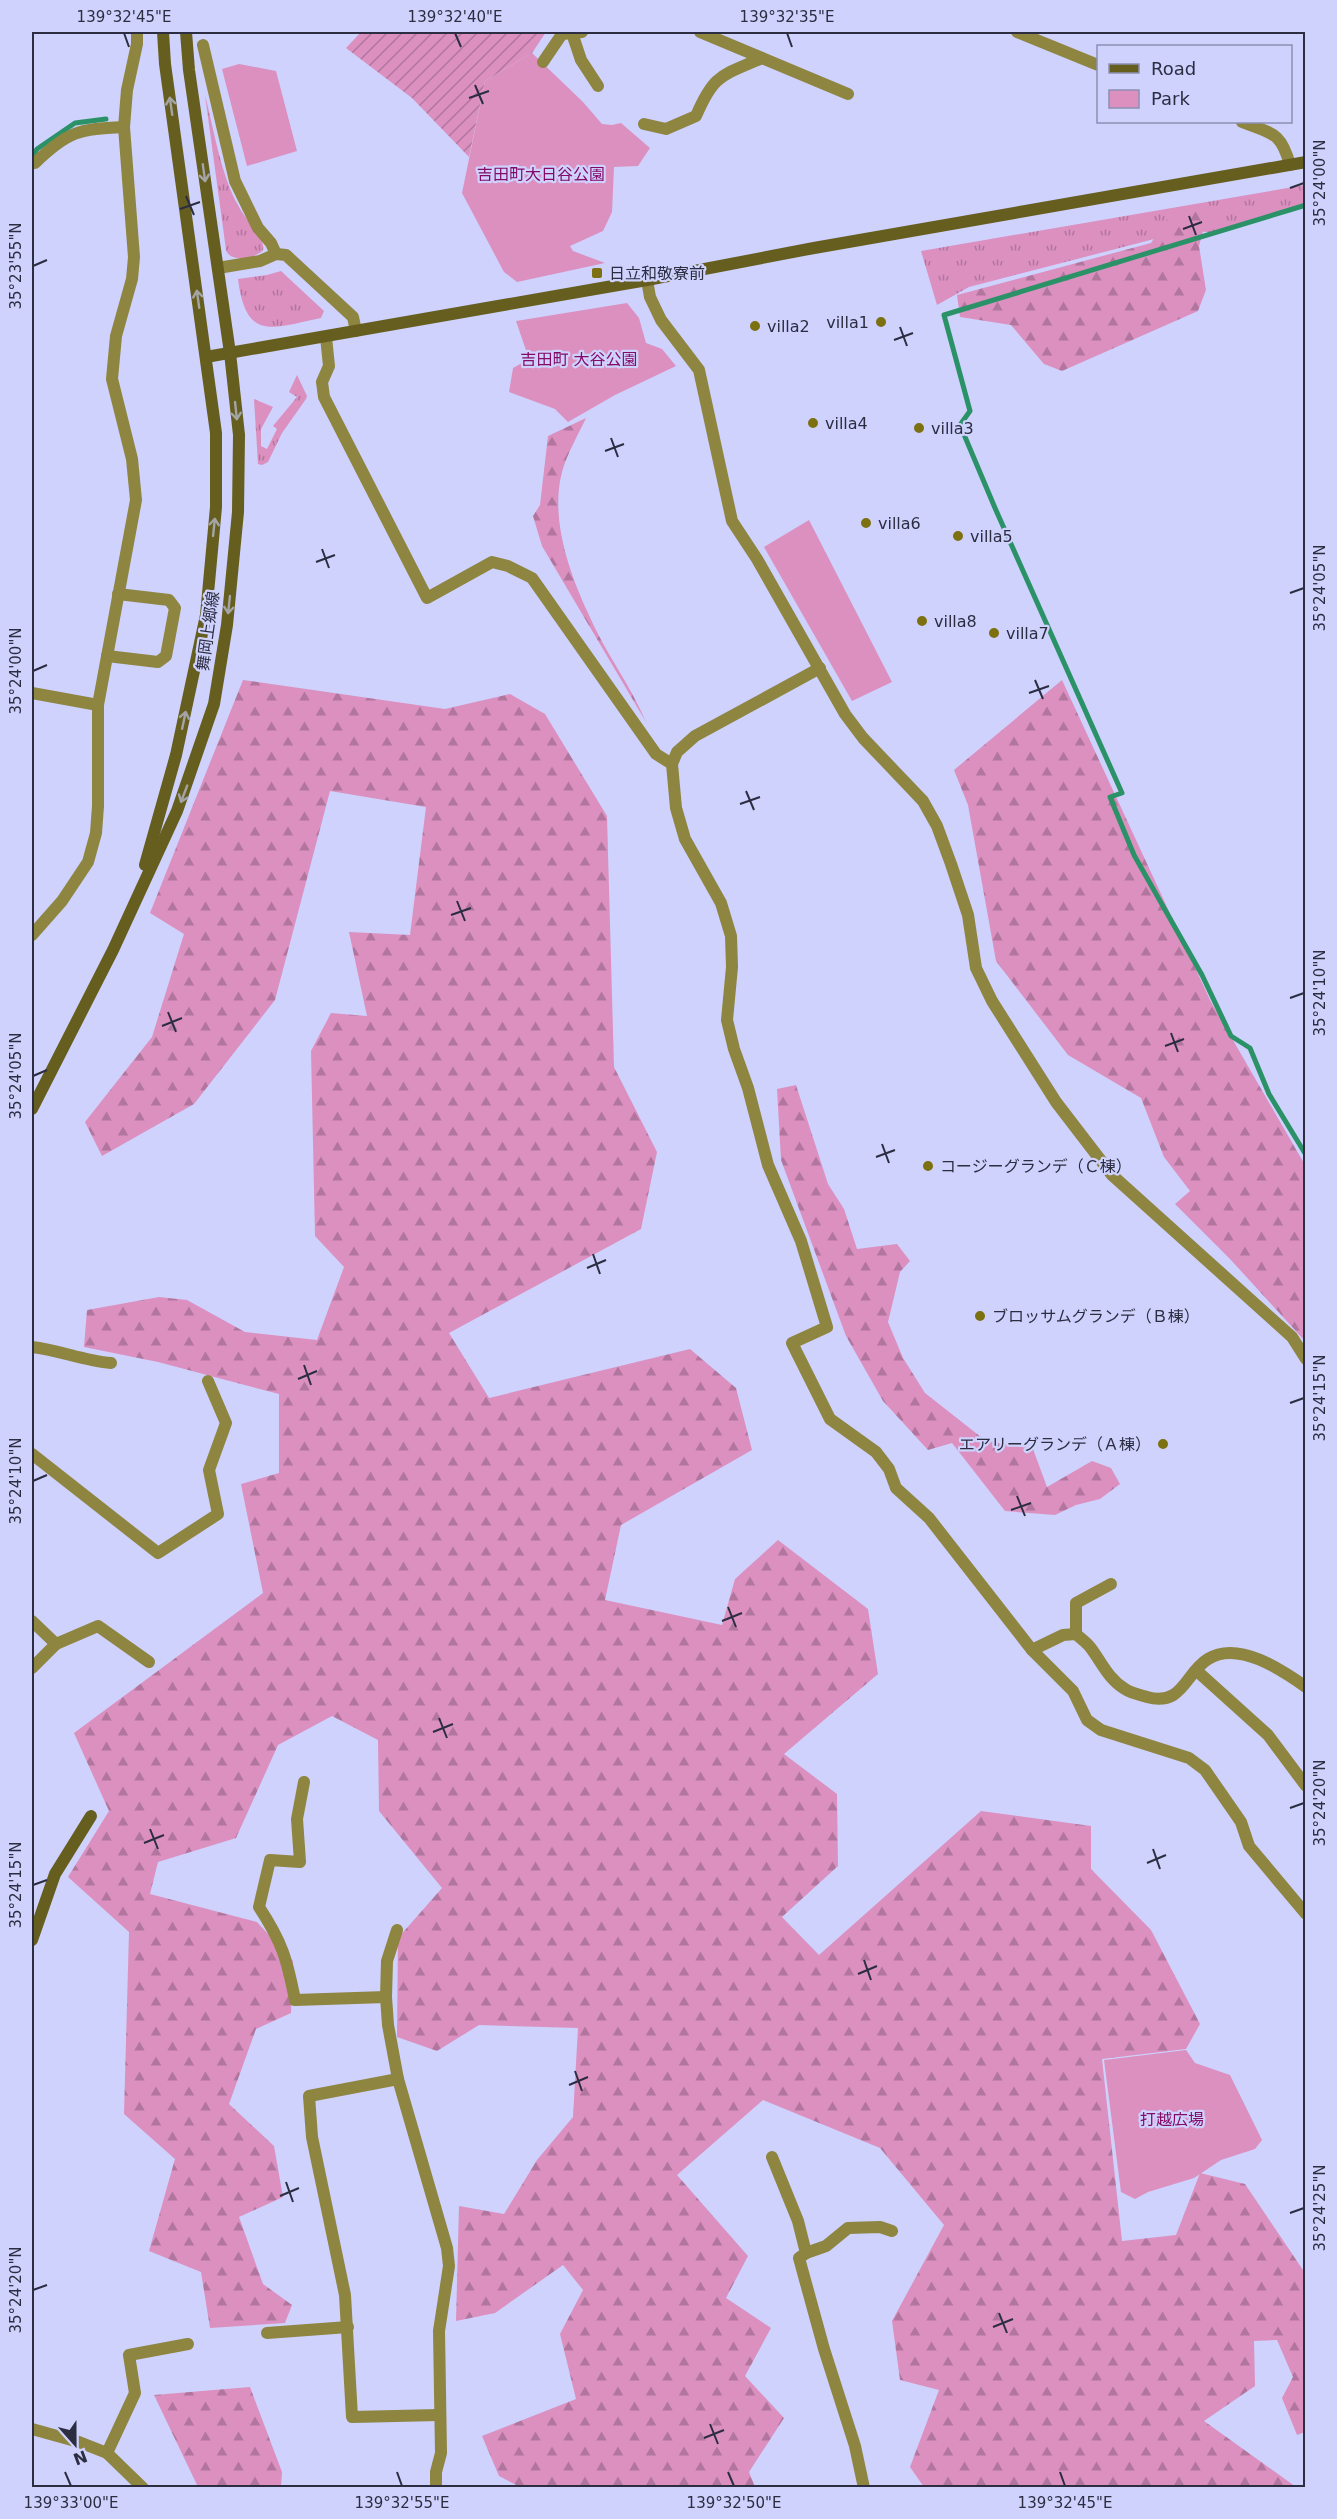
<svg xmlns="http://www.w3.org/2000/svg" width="1337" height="2519" font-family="'DejaVu Sans','Noto Sans JP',sans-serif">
	<defs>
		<pattern id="grass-tufts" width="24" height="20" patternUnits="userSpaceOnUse" patternTransform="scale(1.5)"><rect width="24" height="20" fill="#db90c0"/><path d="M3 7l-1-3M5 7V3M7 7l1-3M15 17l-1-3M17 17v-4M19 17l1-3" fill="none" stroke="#b2769e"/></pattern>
		<pattern id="forest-firs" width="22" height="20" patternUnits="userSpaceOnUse" patternTransform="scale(1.5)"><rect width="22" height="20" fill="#db90c0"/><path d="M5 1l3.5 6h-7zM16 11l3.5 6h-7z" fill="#b2769e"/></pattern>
		<pattern id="garden-furrows" width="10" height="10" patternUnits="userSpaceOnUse" patternTransform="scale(1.5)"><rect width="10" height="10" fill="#db90c0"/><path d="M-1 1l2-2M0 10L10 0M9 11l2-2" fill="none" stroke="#b2769e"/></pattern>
	</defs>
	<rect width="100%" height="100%" fill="#ced2fd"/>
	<g fill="url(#grass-tufts)">
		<path d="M205 95C214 130 221 176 239 207 245 219 266 239 263 250 255 259 230 263 226 250Z"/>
		<polygon points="1305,185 1305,207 1215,233 1189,230 969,287 937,305 921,251"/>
		<path d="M281 271 324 311 321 318C272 328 246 342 238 279L267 275Z"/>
		<polygon points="297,375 307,396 306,399 282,433 268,462 262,465 258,464 254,399 273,407 261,429 261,446 267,449 277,429 273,426 297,397 289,392"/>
	</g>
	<g fill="url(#forest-firs)">
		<polygon points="1201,210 1206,220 1199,246 1206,290 1198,311 1062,371 1044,364 1011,325 960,317 957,295 1151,243 1169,216"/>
		<path d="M586 418C578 435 567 454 562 472 550 518 569 572 588 613 604 651 630 684 646 722L542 546 533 516 540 505 548 436Z"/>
		<polygon points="243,680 445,709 510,694 545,714 607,816 614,1067 657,1152 641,1229 449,1333 489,1398 690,1349 736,1388 752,1450 621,1525 605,1600 722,1625 735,1579 778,1540 868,1609 878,1674 784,1754 837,1794 838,1866 782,1917 819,1955 981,1811 1091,1826 1091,1869 1151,1930 1200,2024 1186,2049 1102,2059 1122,2241 1176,2235 1200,2173 1245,2184 1305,2273 1305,2432 1297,2435 1282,2398 1293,2377 1277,2340 1254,2341 1255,2386 1204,2421 1296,2487 924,2487 910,2467 939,2390 900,2380 892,2321 944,2225 880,2148 763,2100 677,2175 748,2256 726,2298 771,2328 745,2376 784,2418 749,2472 755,2487 520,2487 499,2476 482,2436 576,2399 560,2334 583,2290 563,2265 495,2313 456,2321 459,2206 504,2214 537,2160 573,2117 578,2028 479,2025 437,2051 397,2037 398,1938 442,1888 379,1811 378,1740 332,1716 278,1745 236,1838 158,1862 150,1894 257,1922 293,1961 291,2013 256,2029 229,2104 274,2146 283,2197 239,2217 263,2284 292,2305 285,2323 210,2328 201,2272 149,2251 175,2159 124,2114 129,1932 68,1877 109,1811 74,1733 263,1593 241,1484 279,1473 279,1394 158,1362 84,1347 87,1310 159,1297 187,1300 245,1332 317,1340 344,1267 315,1236 311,1051 331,1013 367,1016 349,932 410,935 426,807 330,791 275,1000 194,1104 102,1156 85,1122 152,1037 184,934 150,913"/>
		<polygon points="1062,680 1211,1002 1305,1165 1305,1341 1230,1259 1175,1204 1190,1191 1164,1157 1141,1098 1068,1055 996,961 968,805 954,770"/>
		<polygon points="796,1085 828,1184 844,1209 857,1249 897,1244 910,1261 900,1272 888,1322 903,1358 925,1393 986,1441 1033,1449 1047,1487 1092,1461 1111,1468 1120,1484 1100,1499 1076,1505 1055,1515 1005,1511 952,1443 928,1450 883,1401 846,1336 781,1160 777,1089"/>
		<polygon points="250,2387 282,2472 281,2487 198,2487 154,2395"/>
	</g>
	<g fill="#db90c0">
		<polygon points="532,53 583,102 602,124 612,125 621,123 650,148 638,166 614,167 612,212 603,231 570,246 573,251 605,263 517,282 504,272 462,193 485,81"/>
		<polygon points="239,64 276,71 297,151 247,166 222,69"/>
		<polygon points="627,303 639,318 646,343 662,349 676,366 615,395 568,422 555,409 509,392 513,368 529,359 516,321"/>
		<polygon points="809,520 892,682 852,701 764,547"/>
		<polygon points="1186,2050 1195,2063 1230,2075 1262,2140 1255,2149 1221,2160 1194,2178 1148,2192 1135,2199 1121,2192 1104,2060"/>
	</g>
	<polygon fill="url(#garden-furrows)" points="361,32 546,32 532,53 485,81 469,157 412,98 346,48"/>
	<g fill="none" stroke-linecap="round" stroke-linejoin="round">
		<g stroke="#2b9268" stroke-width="5">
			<polyline points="32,158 37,149 75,123 106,119"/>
			<polyline points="1306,205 944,315 970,411 960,425 995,508 1122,793 1110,797 1134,855 1202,975 1231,1036 1250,1048 1269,1094 1306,1155"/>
		</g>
		<g stroke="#8e8540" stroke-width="12">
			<polyline points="700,32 848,94"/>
			<polyline points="1017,32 1098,65"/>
			<polyline points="572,33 581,60 598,86"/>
			<polyline points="203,45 235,181 258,228 271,243 276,254"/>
			<polyline points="543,62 562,34 582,32"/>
			<path d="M1242 122C1273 134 1281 132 1290 165"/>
			<path d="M644 124 666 129 696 116C714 74 721 76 762 58"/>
			<path d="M32 163H35C68 131 79 129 124 127"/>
			<polyline points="218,268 260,261 276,254 286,255 353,317 356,331"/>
			<polyline points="647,280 650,297 661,320 699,370 732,521 757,559 845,714 863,738 923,801 937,826 951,864 968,915 976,968 992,1001 1056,1102 1112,1175 1292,1337 1306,1359"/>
			<polyline points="326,337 329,366 322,382 324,397 427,598 492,562 508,566 532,578 656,754 672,764"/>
			<polyline points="107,656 158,662 166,656 175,608 169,600 118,594"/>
			<polyline points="820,668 695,736 677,752 672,764 676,808 685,839 721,903 731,936 732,967 727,1020 734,1049 748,1088 768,1165 801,1241 827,1327 792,1343 830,1419 876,1452 889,1469 896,1488 929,1518 1032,1650 1073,1691 1087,1720 1101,1730 1189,1758 1205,1770 1241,1822 1249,1846 1306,1914"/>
			<polyline points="32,693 98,705"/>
			<polyline points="32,935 62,901 88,862 96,833 98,806 98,705 136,500 132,459 112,379 116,336 132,279 134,257 124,127 127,90 137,44 137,32"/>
			<path d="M32 1347C59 1350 84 1361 111 1363"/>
			<polyline points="32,1454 158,1553 218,1514 209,1470 226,1423 208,1381"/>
			<polyline points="32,1621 56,1644 32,1668"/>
			<polyline points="1076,1634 1076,1603 1111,1584"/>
			<polyline points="56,1644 98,1626 149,1662"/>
			<path d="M1032 1650 1063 1635 1076 1634C1080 1638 1086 1642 1090 1647 1101 1661 1108 1679 1125 1689 1131 1693 1140 1695 1147 1697 1183 1707 1185 1673 1208 1659 1238 1640 1282 1670 1306 1687"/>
			<polyline points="1197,1671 1268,1735 1306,1786"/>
			<path d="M304 1782 297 1819 300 1862 270 1860 259 1907C282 1942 287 1959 295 2000L386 1997"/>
			<polyline points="397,1930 387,1961 386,1997 388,2025 398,2079 447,2248 449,2266 439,2331 441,2453 436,2472 436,2488"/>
			<polyline points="398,2079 309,2096 312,2137 345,2295 352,2417 439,2415"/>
			<polyline points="772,2157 798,2221 806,2253 799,2258 824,2349 855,2446 864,2488"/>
			<polyline points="806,2253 826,2246 848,2228 880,2227 892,2231"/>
			<polyline points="267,2333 348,2327"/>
			<polyline points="32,2429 79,2442 107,2453 135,2393 129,2355 188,2344"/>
			<polyline points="107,2453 143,2488"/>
		</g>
		<g stroke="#665e1f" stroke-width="12">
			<polyline points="206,357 647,280 814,248 1306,162"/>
			<polyline points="145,865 176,755 206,615 216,507 216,433 165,64 163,32"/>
			<polyline points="32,1109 113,950 177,811 214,704 227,625 238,512 239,435 230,353 189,70 186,32"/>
			<polyline points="32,1940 55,1874 91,1816"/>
		</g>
	</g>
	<defs><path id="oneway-shaft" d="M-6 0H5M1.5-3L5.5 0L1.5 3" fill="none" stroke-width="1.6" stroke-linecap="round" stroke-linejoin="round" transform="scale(1.5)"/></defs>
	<g stroke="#a4a4a4">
		<use href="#oneway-shaft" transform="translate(171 106) rotate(-98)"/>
		<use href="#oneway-shaft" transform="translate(204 173) rotate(82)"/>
		<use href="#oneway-shaft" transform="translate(198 299) rotate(-98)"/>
		<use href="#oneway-shaft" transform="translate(236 411) rotate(84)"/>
		<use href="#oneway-shaft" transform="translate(214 527) rotate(-84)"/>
		<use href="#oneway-shaft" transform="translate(229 605) rotate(96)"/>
		<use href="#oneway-shaft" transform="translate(184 720) rotate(-78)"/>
		<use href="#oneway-shaft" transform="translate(184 794) rotate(111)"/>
	</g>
	<path fill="none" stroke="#2c2d41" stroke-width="2" d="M124 33 129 47M455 33 461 47M787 33 792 47M475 85 483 104M469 98 489 91M1290 188 1304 183M186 196 194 215M180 209 200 202M1189 216 1196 235M1183 229 1202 222M33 266 47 260M900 327 907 346M894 340 913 333M611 438 618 457M605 451 624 444M322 549 329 568M316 562 335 555M1290 593 1304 588M33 671 47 665M1035 680 1043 699M1029 693 1049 686M746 791 754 810M740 804 760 797M457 901 465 921M451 915 471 908M1290 998 1304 993M168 1012 176 1032M162 1026 182 1018M1171 1033 1178 1052M1165 1046 1184 1039M33 1076 47 1070M882 1144 889 1163M876 1157 895 1150M593 1254 600 1274M587 1268 606 1260M304 1365 311 1385M298 1379 317 1371M1290 1403 1304 1398M33 1481 47 1475M1017 1496 1025 1516M1011 1510 1031 1503M728 1607 736 1627M722 1621 742 1613M439 1718 447 1738M433 1732 453 1724M1290 1808 1304 1803M150 1829 158 1849M144 1843 164 1835M1153 1849 1160 1869M1147 1863 1166 1855M33 1885 47 1880M864 1960 871 1980M858 1974 877 1966M575 2071 582 2091M569 2085 588 2077M286 2182 293 2202M280 2196 299 2188M1290 2213 1304 2208M33 2290 47 2285M999 2313 1007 2333M993 2327 1013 2319M710 2424 718 2444M704 2438 724 2430M65 2472 71 2486M397 2472 402 2486M728 2472 734 2486M1060 2472 1065 2486"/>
	<g fill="#7c7010" stroke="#ced2fd" stroke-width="2">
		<rect x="591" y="267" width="12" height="12" rx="3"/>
		<circle cx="881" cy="322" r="6"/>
		<circle cx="755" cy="326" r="6"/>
		<circle cx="813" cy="423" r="6"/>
		<circle cx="919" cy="428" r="6"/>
		<circle cx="866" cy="523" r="6"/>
		<circle cx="958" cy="536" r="6"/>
		<circle cx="922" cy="621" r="6"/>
		<circle cx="994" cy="633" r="6"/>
		<circle cx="928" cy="1166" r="6"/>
		<circle cx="980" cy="1316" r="6"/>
		<circle cx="1163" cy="1444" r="6"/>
	</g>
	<g text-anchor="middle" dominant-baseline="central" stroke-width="4.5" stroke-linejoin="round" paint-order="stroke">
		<g font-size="16" fill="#840a66" stroke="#ced2fd">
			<text x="541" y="174">吉田町大日谷公園</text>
			<text x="579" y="359">吉田町 大谷公園</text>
			<text x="1172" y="2119">打越広場</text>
		</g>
		<g font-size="16" fill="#2c2d41" stroke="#ced2fd" text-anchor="start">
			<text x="609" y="273">日立和敬寮前</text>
			<text x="869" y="322" text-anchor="end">villa1</text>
			<text x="767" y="326">villa2</text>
			<text x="825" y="423">villa4</text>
			<text x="931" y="428">villa3</text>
			<text x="878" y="523">villa6</text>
			<text x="970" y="536">villa5</text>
			<text x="934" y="621">villa8</text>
			<text x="1006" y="633">villa7</text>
			<text x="940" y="1166">コージーグランデ（Ｃ棟）</text>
			<text x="992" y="1316">ブロッサムグランデ（Ｂ棟）</text>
			<text x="1151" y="1444" text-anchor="end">エアリーグランデ（Ａ棟）</text>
		</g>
		<g font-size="16" fill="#2c2d41" stroke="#ced2fd">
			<text transform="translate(208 631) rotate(-82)">舞岡上郷線</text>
		</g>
	</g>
	<rect width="1337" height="2519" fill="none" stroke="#ced2fd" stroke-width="66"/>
	<rect x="1097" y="45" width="195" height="78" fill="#ced2fd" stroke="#8d90b2" stroke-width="1.5"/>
	<rect x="1109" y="64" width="30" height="9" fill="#665e1f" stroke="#8d90b2" stroke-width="1.5"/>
	<text x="1151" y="75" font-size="18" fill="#2c2d41">Road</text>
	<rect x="1109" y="90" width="30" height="18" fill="#db90c0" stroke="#8d90b2" stroke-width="1.5"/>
	<text x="1151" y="105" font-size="18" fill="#2c2d41">Park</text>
	<g transform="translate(75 2444) rotate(159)" stroke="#ced2fd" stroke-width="4.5" paint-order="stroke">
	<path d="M0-4.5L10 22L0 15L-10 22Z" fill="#2c2d41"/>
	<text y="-9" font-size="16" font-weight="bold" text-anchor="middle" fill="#2c2d41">N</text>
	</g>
	<rect x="33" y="33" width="1271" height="2453" fill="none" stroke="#2c2d41" stroke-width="2"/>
	<g font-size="15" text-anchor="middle" fill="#2c2d41">
		<text x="124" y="22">139°32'45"E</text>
		<text x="455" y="22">139°32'40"E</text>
		<text x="787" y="22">139°32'35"E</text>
		<text transform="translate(1320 183) rotate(-90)" y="5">35°24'00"N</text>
		<text transform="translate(16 266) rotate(-90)" y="5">35°23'55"N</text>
		<text transform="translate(1320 588) rotate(-90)" y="5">35°24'05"N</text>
		<text transform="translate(16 671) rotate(-90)" y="5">35°24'00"N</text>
		<text transform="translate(1320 993) rotate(-90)" y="5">35°24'10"N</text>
		<text transform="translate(16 1076) rotate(-90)" y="5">35°24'05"N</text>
		<text transform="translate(1320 1398) rotate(-90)" y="5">35°24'15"N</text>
		<text transform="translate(16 1481) rotate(-90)" y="5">35°24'10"N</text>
		<text transform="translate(1320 1803) rotate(-90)" y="5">35°24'20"N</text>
		<text transform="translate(16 1885) rotate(-90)" y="5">35°24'15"N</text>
		<text transform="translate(1320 2208) rotate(-90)" y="5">35°24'25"N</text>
		<text transform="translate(16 2290) rotate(-90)" y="5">35°24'20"N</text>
		<text x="71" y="2508">139°33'00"E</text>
		<text x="402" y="2508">139°32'55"E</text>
		<text x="734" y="2508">139°32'50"E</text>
		<text x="1065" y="2508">139°32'45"E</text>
	</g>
</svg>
